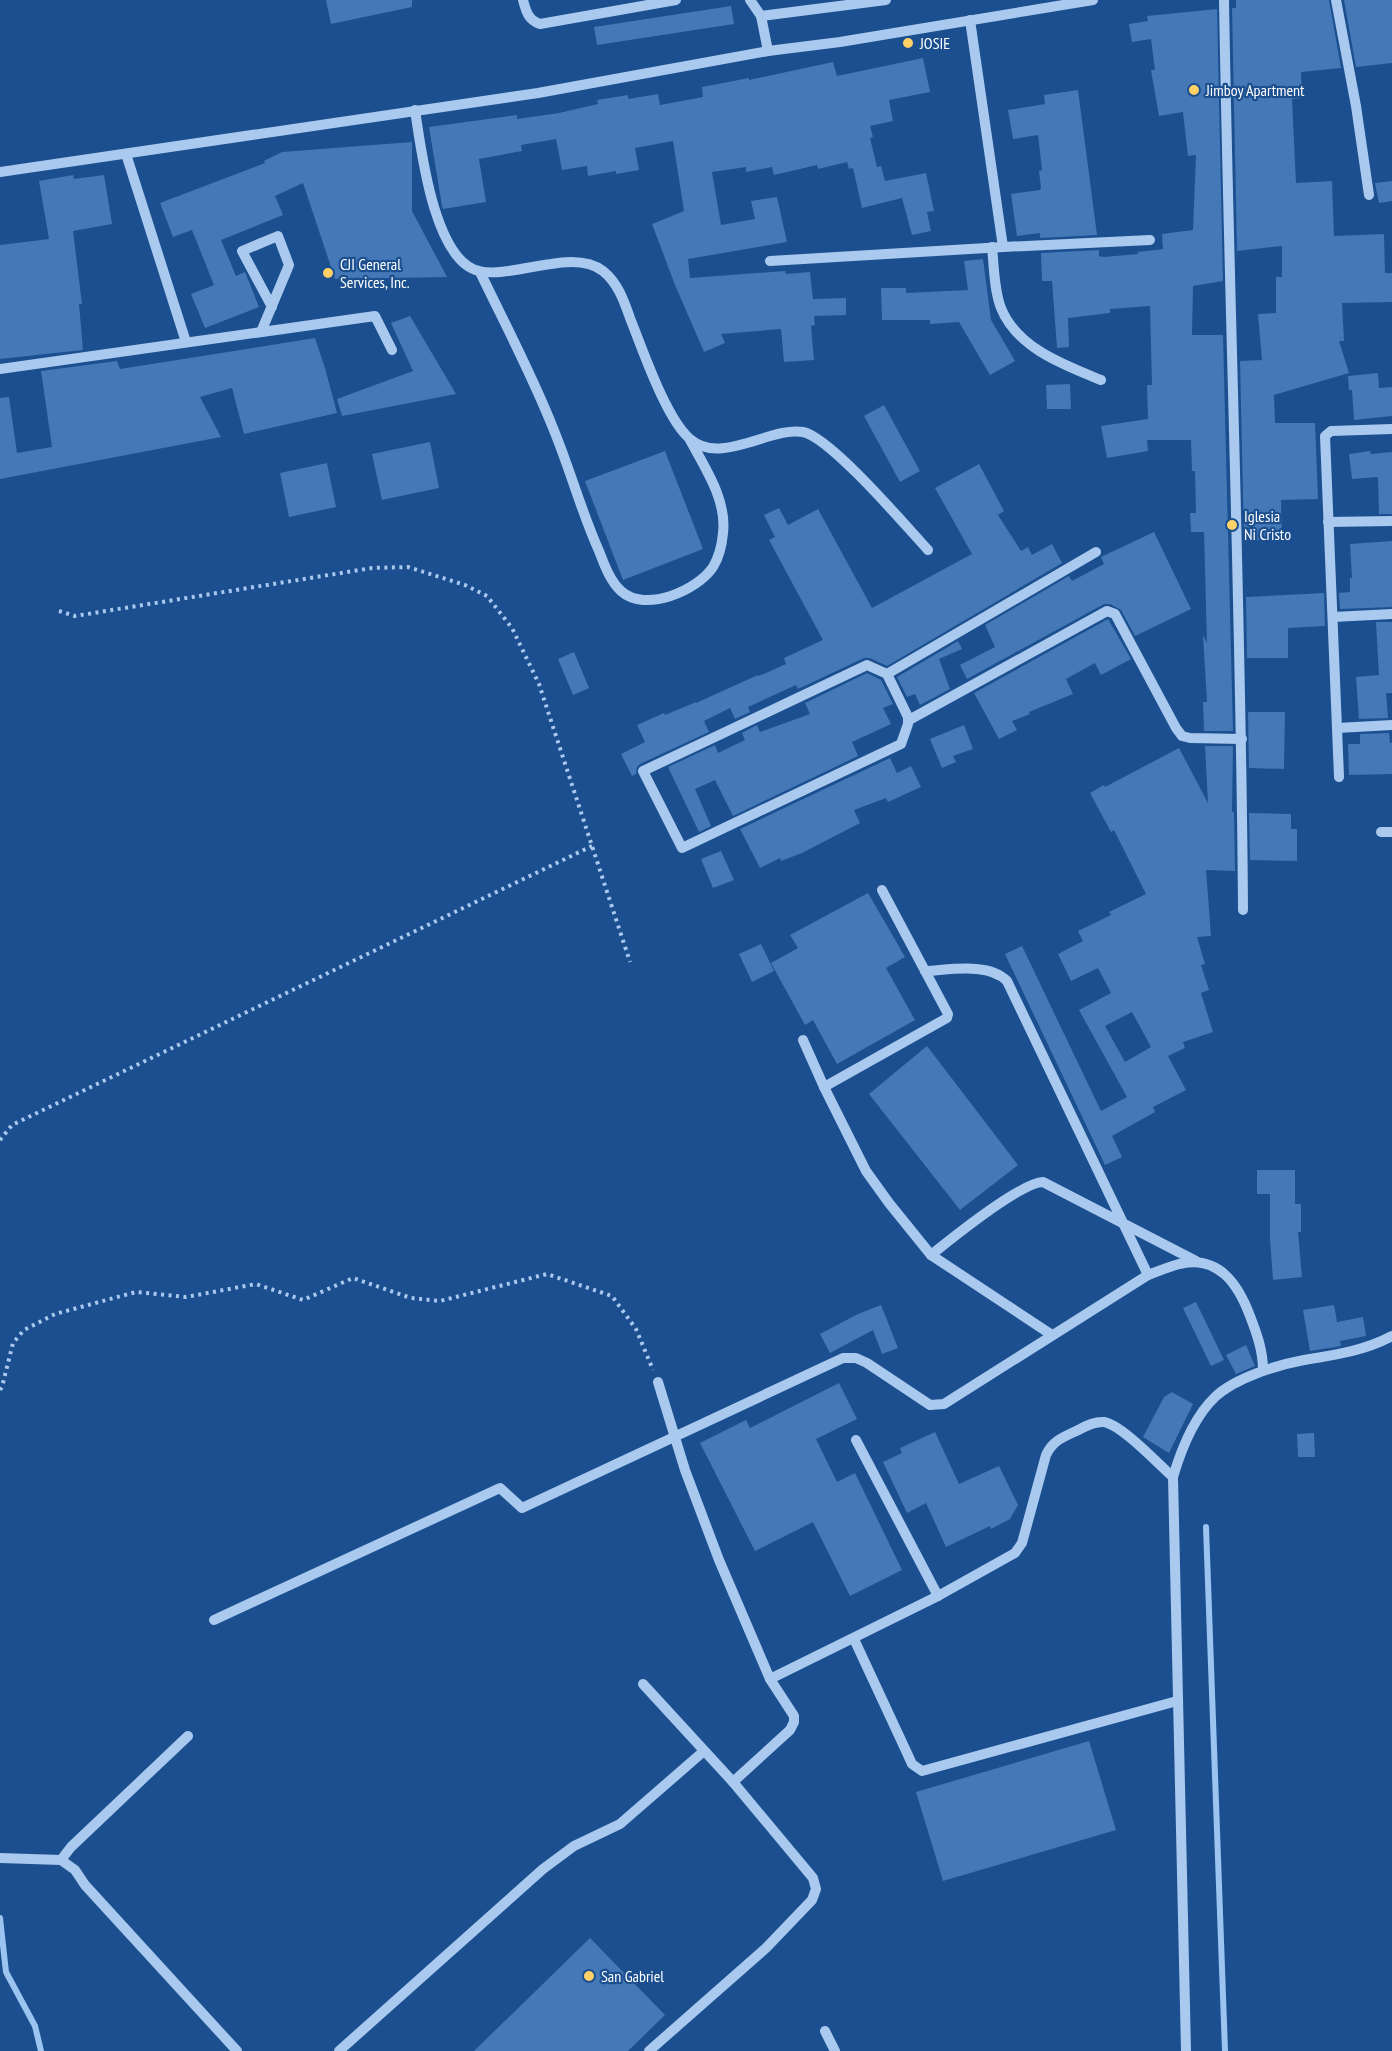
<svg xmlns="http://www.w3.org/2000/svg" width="1392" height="2051" font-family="'PT Sans Narrow',sans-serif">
	<rect width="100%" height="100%" fill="#1b4f8f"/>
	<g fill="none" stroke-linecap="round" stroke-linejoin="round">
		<g stroke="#9cc4f0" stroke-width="6">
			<polyline points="1206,1527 1225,2051"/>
			<polyline points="0,1918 6,1972 35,2026 41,2051"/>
		</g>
	</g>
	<g fill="#4478b7" fill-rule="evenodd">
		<polygon points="326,0 412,0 412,7 331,24"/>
		<polygon points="1236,0 1329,0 1341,68 1301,72 1302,98 1292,99 1296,183 1332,181 1334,236 1384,234 1385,273 1392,273 1392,302 1342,303 1344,341 1339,341 1349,373 1274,395 1275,423 1315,423 1318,499 1281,500 1282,540 1244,540 1240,361 1262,360 1258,314 1276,313 1276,277 1282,277 1282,246 1237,251 1232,8 1236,8"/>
		<polygon points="1344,0 1392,0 1392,63 1356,67"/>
		<polygon points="731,6 734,24 597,45 594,27"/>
		<polygon points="1217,9 1223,281 1193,286 1192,335 1223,335 1233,731 1204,731 1203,702 1207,702 1203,635 1207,643 1204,532 1191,532 1190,513 1196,513 1195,471 1192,471 1191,440 1147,440 1148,451 1107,458 1101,426 1148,419 1147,385 1152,385 1150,306 1110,309 1110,313 1068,318 1069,347 1057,348 1052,281 1042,281 1041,253 1099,250 1099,256 1104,257 1138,254 1138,252 1163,249 1162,234 1193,230 1196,155 1188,156 1183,112 1159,116 1151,70 1155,70 1151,39 1132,42 1129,24 1148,21 1147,16"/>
		<polygon points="923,58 930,92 889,100 893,121 870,126 873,137 870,138 877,167 881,166 885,181 926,173 934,211 927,212 931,231 912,235 902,198 862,208 853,168 849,169 847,162 818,169 817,165 774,175 772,167 746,172 746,167 712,172 721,225 755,219 751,201 777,197 787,242 688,259 690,278 785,271 786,274 810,272 813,299 846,298 846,315 814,316 815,325 811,326 814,360 784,362 781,329 721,334 725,343 704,352 675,285 652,224 684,211 673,141 635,148 639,170 616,174 616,171 588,176 587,166 562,170 556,139 521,145 522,151 479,159 486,202 443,209 442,206 429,127 517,115 517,119 559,113 598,104 597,100 628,95 628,99 658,94 660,105 703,97 702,87 749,78 749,80 833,62 837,76"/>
		<polygon points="1078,90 1097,235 1040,238 1040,233 1017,236 1011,194 1040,190 1041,188 1039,171 1042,170 1038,135 1013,139 1008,110 1045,104 1044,95"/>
		<polygon points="412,142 412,211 447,277 335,279 303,183 275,196 283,215 221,240 236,276 245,272 259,307 205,328 191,294 214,285 192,230 173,237 160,203 265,163 264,161 282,152"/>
		<polygon points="73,175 74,179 104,175 112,224 73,231 82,304 79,304 83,350 0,359 0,245 49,239 39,181"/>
		<polygon points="1392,181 1392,201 1379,203 1375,183"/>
		<polygon points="983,259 991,320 1015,361 990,375 959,322 930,324 930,320 882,320 881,288 906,288 906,293 968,290 964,261"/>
		<polygon points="410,316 456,394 342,416 337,399 413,371 391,323"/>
		<polygon points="315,338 325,368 337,413 244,434 232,388 200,397 221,437 0,479 0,398 9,397 17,453 52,447 41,371 117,361 120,369"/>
		<polygon points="1378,373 1379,388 1392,387 1392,416 1354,420 1352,390 1349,390 1348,376"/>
		<polygon points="1070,384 1071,409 1047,409 1046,385"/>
		<polygon points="884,405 920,471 900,482 864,416"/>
		<polygon points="430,442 439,488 382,500 372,454"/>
		<polygon points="665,451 703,549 623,580 585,481"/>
		<polygon points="1370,451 1371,454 1392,452 1392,514 1379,514 1378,477 1352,479 1349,454"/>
		<polygon points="327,463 336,507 289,517 280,473"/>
		<polygon points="979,464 1004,511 998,515 1021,551 1028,547 1032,555 1052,544 1062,563 887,666 870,658 864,658 798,689 796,685 748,707 750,712 735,719 730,708 704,721 709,732 640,764 637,767 636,774 632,776 621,754 645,742 637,725 664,713 665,715 696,702 696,703 758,675 759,676 786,664 784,658 823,640 769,540 775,537 764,515 779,508 788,525 818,509 872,608 972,554 935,488"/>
		<polygon points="1154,532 1191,609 1135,636 1121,610 1110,604 1104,604 967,679 960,665 995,647 985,625 1069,576 1072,581 1104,564 1101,557"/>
		<polygon points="1392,541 1392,607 1340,609 1339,593 1350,592 1350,578 1352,578 1350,544"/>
		<polygon points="1324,593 1325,626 1288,628 1288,658 1247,658 1246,597"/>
		<polygon points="1108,619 1131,659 1101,675 1095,663 1066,679 1073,694 1029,712 1030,714 1012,721 1017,730 999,739 974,693"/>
		<polygon points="1376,622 1392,622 1392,693 1386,693 1388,718 1359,719 1356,677 1379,675"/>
		<polygon points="958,641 962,649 939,659 950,689 920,705 915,694 907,697 897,677"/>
		<polygon points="574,652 589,688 573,695 558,659"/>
		<polygon points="867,673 881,680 893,704 883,708 891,724 852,742 858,756 733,816 715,780 695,789 711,826 699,832 668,767 715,745 718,753 745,740 742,733 757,725 760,732 810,714 805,703"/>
		<polygon points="1248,712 1285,712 1284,769 1249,768"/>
		<polygon points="964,725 973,749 953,756 956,762 942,768 930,739"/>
		<polygon points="1389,733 1390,743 1392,743 1392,774 1349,775 1348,744 1360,744 1360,734"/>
		<path d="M1205 746H1233L1232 812H1234L1235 871 1206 870 1211 936 1197 937 1205 964 1201 965 1209 990 1201 993 1213 1032 1183 1042 1185 1048 1168 1056 1186 1090 1153 1107 1155 1112 1112 1136 1122 1157 1105 1165 1005 954 1022 946 1101 1111 1127 1097 1079 1010 1111 993 1098 968 1071 981 1058 954 1083 941 1078 931 1111 915 1109 912 1146 894 1114 830 1111 832 1090 793 1104 785 1105 787 1179 748 1208 803ZM1132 1012 1151 1047 1125 1062 1105 1026Z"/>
		<polygon points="890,758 897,773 911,766 921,787 888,802 886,798 854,810 860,823 802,853 781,861 780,858 760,868 740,829"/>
		<polygon points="1249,813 1291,814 1291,829 1297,829 1297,861 1250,860"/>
		<polygon points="721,851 734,880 713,888 701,859"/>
		<polygon points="868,893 905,957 886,968 915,1020 837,1064 813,1020 805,1025 771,963 798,948 790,935"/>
		<polygon points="761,944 774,971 752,982 739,954"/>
		<polygon points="927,1046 1018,1165 960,1210 869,1094"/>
		<polygon points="1257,1170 1295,1170 1295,1204 1301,1204 1301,1232 1298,1232 1302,1277 1273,1280 1270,1239 1270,1194 1257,1194"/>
		<polygon points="1196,1302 1224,1360 1211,1366 1183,1308"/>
		<polygon points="881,1305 898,1348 882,1354 873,1330 830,1353 820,1334 858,1314"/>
		<polygon points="1334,1305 1337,1322 1363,1317 1366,1336 1340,1341 1341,1346 1310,1351 1303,1310"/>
		<polygon points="1246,1345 1255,1366 1236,1374 1226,1355"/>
		<polygon points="839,1383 857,1419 816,1439 837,1482 855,1473 902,1570 850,1596 813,1522 755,1551 700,1443 746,1420 750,1428"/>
		<polygon points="1172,1392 1193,1404 1169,1453 1143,1437 1164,1397"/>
		<polygon points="935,1432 959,1484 999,1466 1018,1505 1010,1519 991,1529 990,1526 946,1547 926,1503 907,1513 883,1462 902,1453 900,1448"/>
		<polygon points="1314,1433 1315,1457 1298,1457 1297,1434"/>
		<polygon points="1089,1741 1116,1830 943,1881 916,1792"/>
		<polygon points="590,1938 665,2015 628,2051 474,2051"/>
	</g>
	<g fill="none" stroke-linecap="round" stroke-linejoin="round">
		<g stroke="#a9c9ee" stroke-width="4" stroke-dasharray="3 4.5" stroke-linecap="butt">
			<polyline points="59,611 75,616 372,568 408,567 465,585 487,596 512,628 539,684 630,962"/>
			<polyline points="0,1140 12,1125 592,846"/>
			<polyline points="0,1390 2,1387 13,1343 24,1330 55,1314 136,1292 186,1297 256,1284 303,1300 353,1278 411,1298 440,1301 547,1274 612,1296 636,1329 653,1370"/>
		</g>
		<g stroke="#a9c9ee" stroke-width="10">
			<path d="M523 0C526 11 528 20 540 24L676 0"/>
			<polyline points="750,0 761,16 768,51"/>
			<path d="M1224 0C1229 303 1241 606 1243 910"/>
			<polyline points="1336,0 1356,106 1369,195"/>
			<polyline points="761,16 886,0"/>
			<polyline points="970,20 1003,247 1150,240"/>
			<path d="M415 110C421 149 434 261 479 271 498 276 531 266 551 264 568 261 589 260 603 271 618 283 624 301 630 318 642 348 666 419 690 439 720 466 772 426 803 432 830 437 906 526 928 550"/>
			<polyline points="126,154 186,342"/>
			<polyline points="0,172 538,93 768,51 840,42 1093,0"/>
			<path d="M992 247C994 266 994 290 1001 308 1017 348 1064 365 1101 380"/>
			<polyline points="770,261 1003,247"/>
			<path d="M480 272C505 324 532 375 553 428 570 469 581 511 599 551 604 564 610 581 621 591 645 613 697 591 713 567 719 557 722 545 723 533 727 500 705 468 690 440"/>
			<polyline points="261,332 289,265 278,236 242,251 272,307"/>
			<polyline points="0,369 375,316 392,350"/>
			<polyline points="1328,522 1392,521"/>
			<polyline points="1333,617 1392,614"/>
			<polygon points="867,665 887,674 908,717 908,724 901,744 682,848 643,771"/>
			<polyline points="887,674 1096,552"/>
			<polyline points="909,720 1107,611 1115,614 1176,728 1182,736 1190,738 1242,739"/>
			<polyline points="1337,728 1392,725"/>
			<polyline points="1339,777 1325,436 1331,431 1392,429"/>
			<polyline points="1381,832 1392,832"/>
			<path d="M925 971C949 970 989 962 1007 981L1148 1275"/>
			<polyline points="803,1040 824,1087 866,1171 889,1203 931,1255 1052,1335"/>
			<polyline points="824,1087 947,1018 948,1014 882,890"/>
			<path d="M931 1255C952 1238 1020 1183 1043 1182L1196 1261"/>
			<polyline points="658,1382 685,1470 719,1560 770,1679 794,1716 794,1722 790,1730 733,1782"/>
			<polyline points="856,1440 938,1596"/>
			<path d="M214 1620 500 1488 522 1508 843 1358H856L867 1363 930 1405 944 1404 1148 1275C1158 1271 1169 1267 1179 1264 1219 1255 1238 1284 1250 1316 1257 1334 1263 1351 1263 1370"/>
			<polyline points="854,1639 907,1753 912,1764 922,1771 1177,1701"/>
			<path d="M770 1679 938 1596 1015 1553 1022 1543 1046 1455C1052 1442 1061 1438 1074 1432 1083 1428 1093 1421 1104 1422 1122 1425 1158 1464 1173 1477"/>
			<polyline points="643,1684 733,1782 813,1878 816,1889 812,1900 766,1948 649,2051"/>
			<polyline points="0,1858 61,1860 75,1870 85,1885 237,2051"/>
			<polyline points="61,1860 71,1847 188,1736"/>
			<polyline points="825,2031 835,2051"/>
			<polyline points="339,2051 543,1869 574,1846 620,1824 704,1751"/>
			<path d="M1186 2051 1173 1477C1181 1450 1194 1417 1215 1397 1235 1378 1277 1365 1304 1360 1334 1355 1364 1351 1392 1336"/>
		</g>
	</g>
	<g fill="#ffd166" stroke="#1b4f8f" stroke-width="2">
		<circle cx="908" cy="43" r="6"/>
		<circle cx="1194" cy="90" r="6"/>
		<circle cx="328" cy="273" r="6"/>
		<circle cx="1232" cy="525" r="6"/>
		<circle cx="589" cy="1976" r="6"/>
	</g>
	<g text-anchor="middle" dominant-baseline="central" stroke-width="4.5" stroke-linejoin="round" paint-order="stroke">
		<g font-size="16" fill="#fff" stroke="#1b4f8f" text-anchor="start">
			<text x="920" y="43">JOSIE</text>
			<text x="1206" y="90">Jimboy Apartment</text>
			<text x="340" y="264">CJI General<tspan x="340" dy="18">Services, Inc.</tspan></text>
			<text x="1244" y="516">Iglesia<tspan x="1244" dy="18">Ni Cristo</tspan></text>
			<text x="601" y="1976">San Gabriel</text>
		</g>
	</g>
</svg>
